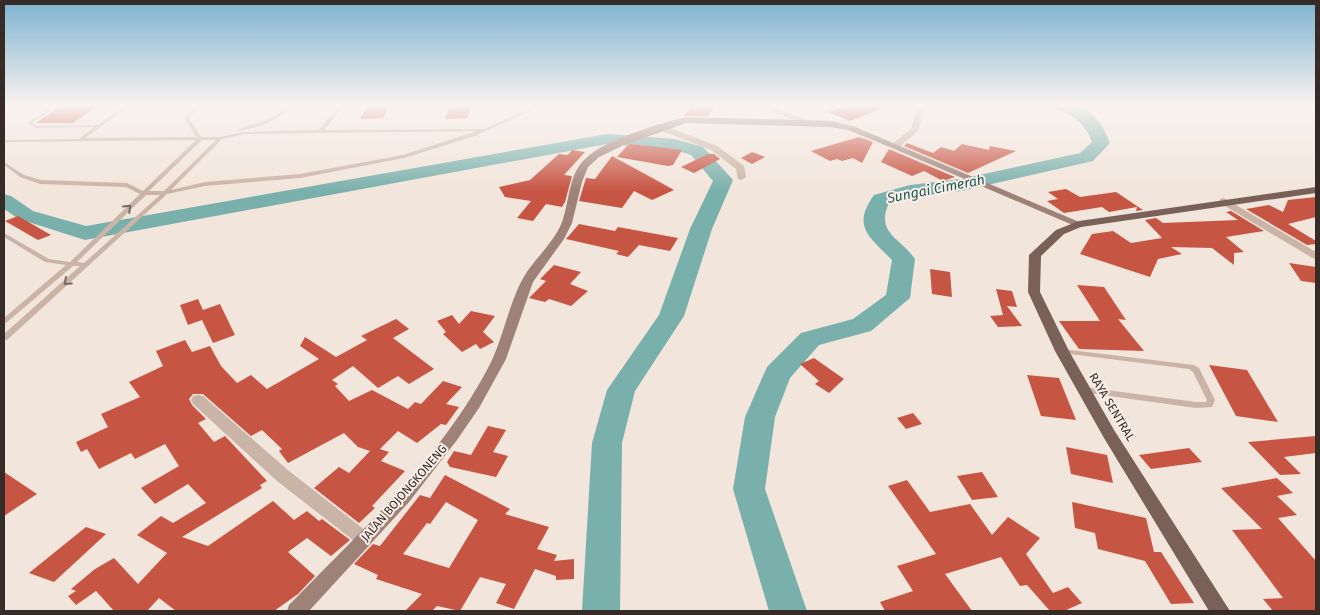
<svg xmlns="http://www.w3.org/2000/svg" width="1320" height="615" font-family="'Fira Sans',sans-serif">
	<rect width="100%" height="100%" fill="#f2e5db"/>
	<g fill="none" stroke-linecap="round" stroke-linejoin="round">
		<g fill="#7ab0ac" fill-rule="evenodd">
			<path d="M1051 105C1085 105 1097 110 1110 143L1093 161 961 191 911 197 889 203C875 233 901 238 915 259L910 298 871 331 819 345 790 378 775 417 765 489 807 611H769L733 489 745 417 767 367 801 333 853 319 886 295 892 260C870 237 851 227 874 195L910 185 961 179 1080 153 1092 142C1085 122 1073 115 1053 108Z"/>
			<polygon points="607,134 675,139 703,147 733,180 712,229 684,316 635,391 622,443 620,611 582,611 592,443 607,390 659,315 690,229 713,181 691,155 673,149 607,144 85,240 19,219 4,209 4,194 11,196 33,211 86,226"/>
		</g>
	</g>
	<g fill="#c75544" fill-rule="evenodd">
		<polygon points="62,105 99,105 73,123 36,123"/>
		<polygon points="368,105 390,105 383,118 360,119"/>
		<polygon points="450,105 472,105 467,118 445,119"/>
		<polygon points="693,105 716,105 708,116 684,116"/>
		<polygon points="848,105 877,105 882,109 850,121 828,112"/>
		<polygon points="859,137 873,142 862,163 853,158 842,161 837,159 830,161 811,151"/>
		<polygon points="907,143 933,153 941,147 954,151 962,144 989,150 990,146 1016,151 968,173 904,146"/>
		<polygon points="631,144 657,147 682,150 673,165 668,166 617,157 627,146"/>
		<polygon points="889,149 891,150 955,177 943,181 924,171 912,176 881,162"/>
		<polygon points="572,150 585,152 564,175 572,176 565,202 562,207 546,204 533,221 517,218 531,201 505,197 499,187 530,180 559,154 568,155"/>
		<polygon points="752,152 765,157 752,164 741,158"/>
		<polygon points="708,154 714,154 720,159 694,173 681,167"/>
		<polygon points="612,156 656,180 674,190 652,200 634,191 622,208 579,201 586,178 595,179"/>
		<polygon points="1066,189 1080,197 1116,192 1143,210 1136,211 1137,207 1109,212 1102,207 1064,213 1047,201 1058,199 1048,192"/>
		<polygon points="1316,197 1316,217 1288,224 1316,241 1316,244 1307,245 1246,209 1269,205 1283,212 1288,200"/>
		<polygon points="1231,211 1264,231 1226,237 1244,252 1234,253 1234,265 1212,248 1171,247 1182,254 1158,259 1150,277 1080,254 1092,234 1113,231 1131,243 1162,238 1145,220 1156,218 1163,223 1238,220 1226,212"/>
		<polygon points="18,216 51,235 38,240 5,221"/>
		<polygon points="579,224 615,231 618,227 678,238 670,251 639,245 628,257 616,254 619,251 566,239"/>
		<polygon points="1289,263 1316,267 1316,283 1301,281"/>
		<polygon points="554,265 581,272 570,284 588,291 571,306 549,299 545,302 529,298 546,281 540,279"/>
		<polygon points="930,269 950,272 952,297 932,294"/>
		<polygon points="1077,285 1104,287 1126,320 1118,319 1144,351 1079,349 1059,321 1100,321"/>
		<polygon points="996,289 1012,291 1017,307 1007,306 1022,326 998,327 990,316 1003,315"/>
		<polygon points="198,299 203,310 220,304 235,335 213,343 202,320 188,325 180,305"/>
		<polygon points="471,311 495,316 483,332 494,342 480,349 476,344 462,352 443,334 446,332 437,321 452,315 459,324"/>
		<polygon points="396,319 409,329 393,338 434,369 409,384 398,376 378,388 353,366 332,380 338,384 335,386 349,401 372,390 408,409 415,402 421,404 443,381 462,387 446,404 459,407 446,425 441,424 417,443 398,431 380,449 389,452 381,461 405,471 372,506 375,508 359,523 314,488 339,467 349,473 370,451 358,447 344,433 288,463 279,451 282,449 262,430 251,436 203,394 193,394 189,399 192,405 206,419 198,423 214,442 225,436 267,481 260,485 262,488 182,537 208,546 273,501 294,520 307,511 319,521 322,519 350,540 331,556 307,538 288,552 315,576 298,594 274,611 176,611 159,598 147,611 114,611 96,591 76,605 68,596 76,591 71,589 95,569 114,558 138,584 167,553 137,535 161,516 173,523 206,503 188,484 155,504 141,488 179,466 165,444 135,459 131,453 99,469 87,449 81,452 76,442 108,427 101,414 140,397 129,382 163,366 156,351 185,340 192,352 210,346 221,366 237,383 251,375 267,389 319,359 300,346 305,337 336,357 367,340 361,336"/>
		<polygon points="814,358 844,379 829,393 815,384 819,381 800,364"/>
		<polygon points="1209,365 1247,370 1278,422 1236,416"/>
		<polygon points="1027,375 1059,378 1076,420 1041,416"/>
		<polygon points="913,413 922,424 906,429 897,418"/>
		<polygon points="488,426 506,430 493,452 508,456 496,477 450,467 447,462 454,451 471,455"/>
		<polygon points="1316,436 1316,453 1284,457 1301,474 1280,475 1248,442"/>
		<polygon points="1066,447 1107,455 1113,483 1071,474"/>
		<polygon points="1189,448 1202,462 1151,469 1139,455"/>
		<polygon points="4,472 37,494 4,516"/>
		<polygon points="982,472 998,497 972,500 957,476"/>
		<path d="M445 475 510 509 505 514 549 527 537 549 557 555 554 561 574 559V579L556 580V576L535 569 514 609 496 603 506 584 480 577 460 611 437 606 432 611H405L422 594 376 579 378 575 354 564 373 544 380 546 420 495 430 498ZM446 502 478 520 449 568 403 554 427 523 430 524Z"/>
		<polygon points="1277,478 1293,493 1277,496 1297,515 1278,518 1316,561 1316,611 1273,611 1263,599 1283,598 1232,530 1262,529 1221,488"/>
		<polygon points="907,480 930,512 970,504 992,535 1008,517 1040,538 1026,554 1053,593 1068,587 1082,603 1064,611 1050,611 1027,585 1020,586 1001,557 945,574 972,611 885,611 880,602 913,591 897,566 936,554 888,486"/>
		<polygon points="1072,502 1146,518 1154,552 1161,552 1194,603 1171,604 1145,561 1098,549 1095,533 1075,528"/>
		<polygon points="86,527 106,534 54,582 29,573"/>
	</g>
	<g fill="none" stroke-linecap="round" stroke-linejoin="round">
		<g fill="#cab3a7" fill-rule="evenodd">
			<path d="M55 105H60L32 123 37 126 98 125 125 105H130L85 138 196 137 185 118 195 105H200L189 118 201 137H220L244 132 319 130 340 105H345L324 130 484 129 535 106H522L520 105H544L475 136 404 158 300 178 205 186 167 194 7 340H4V334L80 266H73L6 323H4V318L66 265 45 262 4 237V233L49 259 70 262 140 194 126 187 40 184 20 177 4 165V162L24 175 41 180 127 183 143 191 196 140 4 142V140L79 139 94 127 36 128 27 123ZM477 131 403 155 300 174 205 182 171 190 222 139 244 134ZM202 140H216L164 191H149ZM146 195H160L84 263 77 262Z"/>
			<path d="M287 105H292C278 122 259 127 238 131L236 130C240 128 246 127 251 125 265 122 278 116 287 105Z"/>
			<polygon points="1059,349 1062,349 1194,365 1199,368 1215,400 1212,407 1196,408 1081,392 1080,390 1081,388 1084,387 1196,402 1206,402 1207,400 1193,372 1189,369 1062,353 1059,353 1058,351"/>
		</g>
		<g fill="#cab3a7" fill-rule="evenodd">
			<polygon points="757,105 769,105 811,122 804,124"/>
			<polygon points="879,105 915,105 923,109 919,130 898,148 892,148 892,144 911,129 916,112 911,109 883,107"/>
			<polygon points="660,124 717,146 744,166 746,177 741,180 738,179 736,169 711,150 657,129 657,125"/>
			<polygon points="1224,198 1316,252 1316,260 1220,203 1220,199"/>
			<polygon points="198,395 203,396 289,471 370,534 373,539 370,544 364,547 358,544 277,481 193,404 191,400 193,396"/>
		</g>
		<path fill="#9e8278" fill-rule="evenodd" d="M686 117 831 121 853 126 1084 224 1083 226H1075L892 148 848 130 831 127 686 123 624 145 599 157 588 167 582 182 572 223 564 239 533 282 506 359 479 408 457 440 409 502 309 611H287L289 605C360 532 440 459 488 368 502 342 507 311 520 284 531 261 553 245 562 222 570 201 568 175 585 159 604 140 660 123 686 117Z"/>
		<polygon fill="#796059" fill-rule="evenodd" points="1316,187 1316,193 1081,227 1064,234 1041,256 1040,292 1069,351 1114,430 1230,611 1209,611 1104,438 1055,351 1028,292 1029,255 1056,230 1079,221"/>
	</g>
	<defs><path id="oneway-chevron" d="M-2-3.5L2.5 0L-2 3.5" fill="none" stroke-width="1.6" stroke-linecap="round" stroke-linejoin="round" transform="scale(1.25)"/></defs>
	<g stroke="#796861">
		<use href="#oneway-chevron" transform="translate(128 208) rotate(-44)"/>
		<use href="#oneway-chevron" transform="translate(67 282) rotate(138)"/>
	</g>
	<linearGradient id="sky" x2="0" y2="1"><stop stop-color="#7cb2d0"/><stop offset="0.55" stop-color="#f9f3ef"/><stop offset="1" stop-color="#f9f3ef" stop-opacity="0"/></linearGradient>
	<rect width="1320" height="191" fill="url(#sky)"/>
	<g text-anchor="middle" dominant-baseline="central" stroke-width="4" stroke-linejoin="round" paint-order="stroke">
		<g font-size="12" fill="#372b28" stroke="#faefe8">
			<text transform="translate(1112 407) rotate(59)">RAYA SENTRAL</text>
			<text transform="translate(404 493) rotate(-49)">JALAN BOJONGKONENG</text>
		</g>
		<g font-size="14" font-style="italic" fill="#1d5956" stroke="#faefe8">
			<text transform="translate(936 189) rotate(-11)">Sungai Cimerah</text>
		</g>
	</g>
	<rect width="1320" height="615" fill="none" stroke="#372b28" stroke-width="10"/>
</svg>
